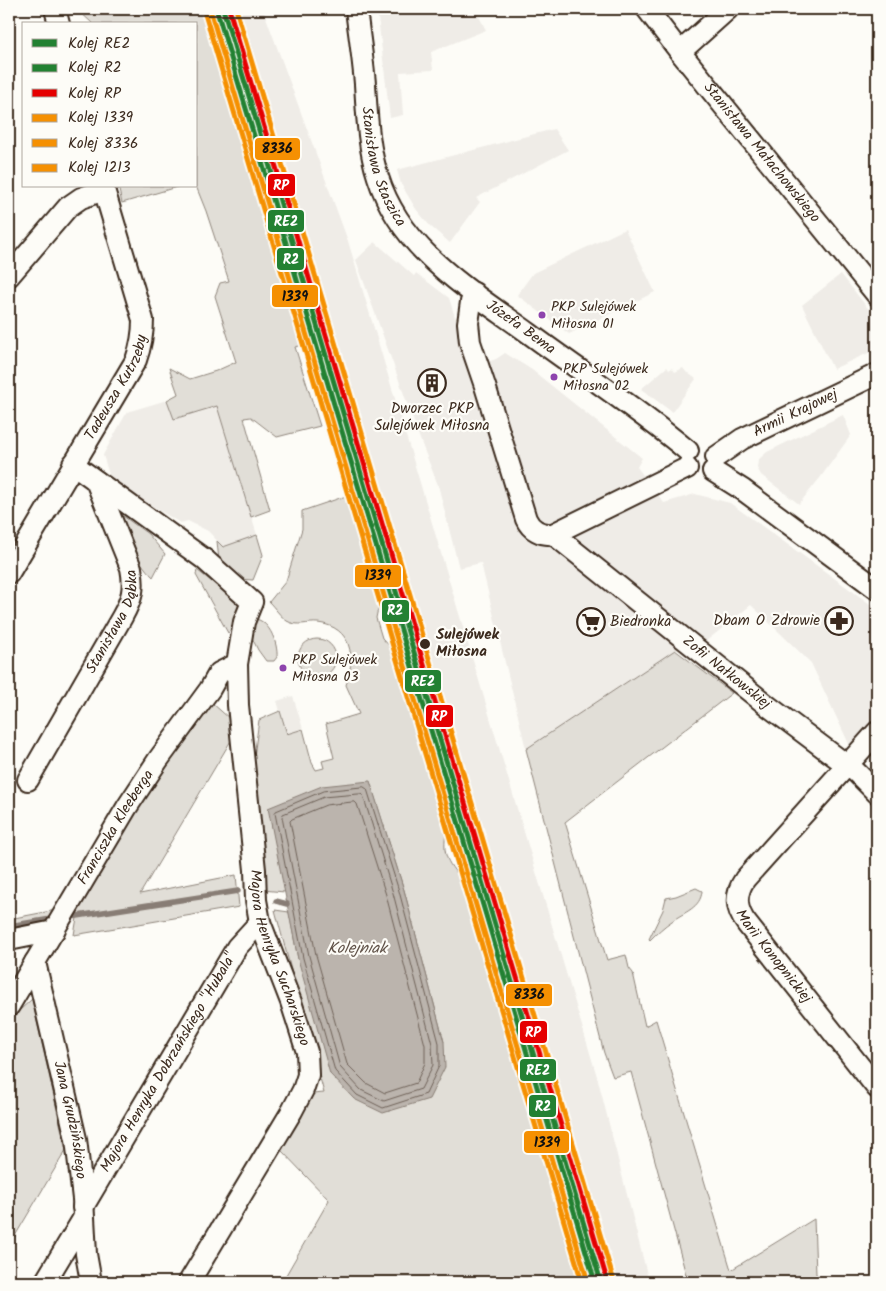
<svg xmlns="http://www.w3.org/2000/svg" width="886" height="1291" font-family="Kalam,sans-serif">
	<rect width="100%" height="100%" fill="#fdfcf7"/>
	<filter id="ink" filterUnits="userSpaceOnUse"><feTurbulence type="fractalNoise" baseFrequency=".02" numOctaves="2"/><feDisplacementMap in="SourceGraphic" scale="10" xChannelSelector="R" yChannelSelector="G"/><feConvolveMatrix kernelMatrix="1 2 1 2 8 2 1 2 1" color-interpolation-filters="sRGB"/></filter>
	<g filter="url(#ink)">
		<g fill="#efece7">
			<polygon points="212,9 263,9 348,241 598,1080 649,1282 590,1282 509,1012 514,1011 351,462 347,463"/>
			<polygon points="377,9 475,9 486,30 431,52 433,70 400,72 403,115 390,118"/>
			<polygon points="554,129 568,150 476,198 480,202 450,243 430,226 416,209 401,184 397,170"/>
			<polygon points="625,229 655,292 569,334 517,295 533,273"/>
			<polygon points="375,242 414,276 416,273 449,298 471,368 496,359 505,353 532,370 642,458 637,467 664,503 695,494 730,503 877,609 877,717 854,743 849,744 811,663 751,605 705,642 698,636 526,749 481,563 459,568 438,485 421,442 356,260"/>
			<polygon points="841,274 877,320 877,349 833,369 802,305"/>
			<polygon points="667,367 669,370 672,368 675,372 683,368 687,373 688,373 696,379 672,412 641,389"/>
			<polygon points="167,400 174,419 217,406 257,535 223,547 208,531 188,521 180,523 111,481 103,455 127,412"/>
			<polygon points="843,415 851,435 820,478 799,504 761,475 757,468 758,460 767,452"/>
			<polygon points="293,696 303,729 287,734 277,701"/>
		</g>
		<g fill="#e1ded7" stroke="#8e847a">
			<polygon points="77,9 131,9 134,15 154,9 209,9 308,344 295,347 320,426 277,437 251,417 244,418 270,510 251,517 217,406 174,419 167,400 178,394 169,368 190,379 216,371 236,362 215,296 220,283 229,281 206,211 196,186 196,24 93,24"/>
			<polygon points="118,186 180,186 122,203"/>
			<path d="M349 495 380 599 376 618 382 638 395 652 447 826C442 854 445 860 463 881L584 1282H297L286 1275 329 1200 281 1150 313 1094 324 1093 275 910 289 912 298 959 444 1042 404 890 370 782 269 808 285 892 262 890 253 764 259 720 280 711 287 734 303 729 312 763 316 770 324 768 322 761 334 758 326 724 359 714 346 685C356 657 352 627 318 623 308 622 297 627 287 621 281 617 274 607 269 602L286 581 302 529V511Z"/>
			<path d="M119 513 148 534 165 554 153 577C137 562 123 533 119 513Z"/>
			<polygon points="257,535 263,555 253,580 238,579 219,561 217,541 223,547"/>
			<polygon points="197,570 236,601 244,614 228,633 196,575"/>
			<path d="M256 619C270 622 278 644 277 657L274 661H266L258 650 249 632Z"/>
			<circle cx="317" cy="658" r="19"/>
			<polygon points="675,650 732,693 565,822 607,960 626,955 629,968 633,973 645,1026 656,1020 731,1270 814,1219 816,1274 826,1282 688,1282 631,1072 613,1077 604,1053 526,749"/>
			<polygon points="212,703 239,727 140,894 236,875 239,907 74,935 79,906 167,759"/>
			<path d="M696 888 702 891C701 908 684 912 672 921 664 926 657 933 650 940L649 939 663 910 666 898 676 896Z"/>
			<polygon points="56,910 49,925 9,932 9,919"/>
			<polygon points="32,999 66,1150 12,1241 9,1239 9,1020"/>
		</g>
		<polygon fill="#bbb4ad" stroke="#887d74" points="370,781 404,890 444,1042 445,1067 429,1099 383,1113 354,1099 330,1074 298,959 268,808 322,786"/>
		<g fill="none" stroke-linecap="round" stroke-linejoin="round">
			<g stroke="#6e6157" stroke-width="1">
				<polygon points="364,787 367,789 399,891 439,1043 439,1066 426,1094 383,1108 357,1095 335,1071 303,958 275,813 276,811 323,791"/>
				<polygon points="360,794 363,795 393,893 432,1044 433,1065 421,1089 384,1101 361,1090 340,1067 309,956 282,817 283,814 324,797"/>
				<polygon points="355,802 357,804 386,895 425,1045 425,1063 416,1083 385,1093 366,1083 347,1064 316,955 290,821 292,819 326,805"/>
			</g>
			<g stroke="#887d74" stroke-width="5.5">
				<polyline points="276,901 287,904"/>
				<polyline points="71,917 238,891"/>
				<polyline points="9,926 51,919"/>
			</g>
			<defs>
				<g id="street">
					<polyline points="55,9 59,24"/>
					<path id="s1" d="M356 9C359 34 363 59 365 84 367 115 368 147 378 177 401 251 471 291 530 334 583 373 638 409 688 451"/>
					<path id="s2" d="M647 9 680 52 877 295"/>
					<polyline points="680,52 728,9"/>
					<polyline points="9,276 68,207 81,198 104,190"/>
					<path d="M474 293 471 302 468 323 470 342 485 386 526 519C531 530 541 535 553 534L687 468"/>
					<path id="s3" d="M716 457 742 439 877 374"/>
					<path id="s4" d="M73 464 204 559 252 602 244 622 237 664 238 705 255 870 256 900 260 922 291 1002 307 1052 308 1075 303 1090 292 1111 189 1282"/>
					<polyline points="713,471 743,490 877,589"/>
					<path id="s5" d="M553 534 768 706 856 772 877 793"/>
					<path id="s6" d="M9 573 136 360C141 346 143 334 143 320L103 186"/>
					<path id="s7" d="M877 732 745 879C734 895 736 910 747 924L877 1088"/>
					<path id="s8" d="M28 780 122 617C132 599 135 589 131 568L96 481"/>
					<polyline points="9,940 54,931"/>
					<path id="s9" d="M35 962 76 1139 83 1199 86 1254 91 1282"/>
					<path id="s10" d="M9 1006 127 807 158 760 210 689 219 673 237 664"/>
					<path id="s11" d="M83 1207 237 947 260 922"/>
					<polyline points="45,1282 83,1219"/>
				</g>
			</defs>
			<use href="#street" stroke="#3b2a1e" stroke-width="24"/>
			<use href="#street" stroke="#fdfcf7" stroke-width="20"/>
			<defs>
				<polyline id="rail-1" points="223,9 601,1282"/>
				<polyline id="rail-2" points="217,11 595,1282"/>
				<polyline id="rail-3" points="229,9 607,1280"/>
				<polyline id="rail-4" points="211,13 588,1282"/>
				<polyline id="rail-5" points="236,9 613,1278"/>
				<polyline id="rail-6" points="205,14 582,1282"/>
			</defs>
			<use href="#rail-1" stroke="#fdfcf7" stroke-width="9"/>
			<use href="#rail-2" stroke="#fdfcf7" stroke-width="9"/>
			<use href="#rail-3" stroke="#fdfcf7" stroke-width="9"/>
			<use href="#rail-4" stroke="#fdfcf7" stroke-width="9"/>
			<use href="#rail-5" stroke="#fdfcf7" stroke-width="9"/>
			<use href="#rail-6" stroke="#fdfcf7" stroke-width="9"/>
			<use href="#rail-1" stroke="#238132" stroke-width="5"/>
			<use href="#rail-2" stroke="#238132" stroke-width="5"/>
			<use href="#rail-3" stroke="#e50000" stroke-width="5"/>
			<use href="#rail-4" stroke="#f59002" stroke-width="5"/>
			<use href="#rail-5" stroke="#f59002" stroke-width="5"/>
			<use href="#rail-6" stroke="#f59002" stroke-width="5"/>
		</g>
	</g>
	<defs>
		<symbol id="building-ring" viewBox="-11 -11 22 22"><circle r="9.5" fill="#fdfcf7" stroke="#3b2a1e" stroke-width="1.5"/><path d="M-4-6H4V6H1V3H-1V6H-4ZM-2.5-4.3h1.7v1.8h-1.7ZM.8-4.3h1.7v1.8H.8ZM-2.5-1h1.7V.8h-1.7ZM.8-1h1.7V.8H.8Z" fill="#3b2a1e"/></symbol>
		<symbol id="pharmacy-ring" viewBox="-11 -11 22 22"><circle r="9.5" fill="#fdfcf7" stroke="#3b2a1e" stroke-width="1.5"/><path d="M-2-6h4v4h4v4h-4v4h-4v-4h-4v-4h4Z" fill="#3b2a1e"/></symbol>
		<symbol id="supermarket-ring" viewBox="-11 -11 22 22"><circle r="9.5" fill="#fdfcf7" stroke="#3b2a1e" stroke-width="1.5"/><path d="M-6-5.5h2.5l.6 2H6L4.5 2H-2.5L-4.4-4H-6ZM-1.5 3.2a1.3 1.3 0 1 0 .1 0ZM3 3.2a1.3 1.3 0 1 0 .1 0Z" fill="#3b2a1e"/></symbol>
	</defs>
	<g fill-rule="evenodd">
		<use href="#building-ring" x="416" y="367" width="32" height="32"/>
		<use href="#pharmacy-ring" x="823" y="605" width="32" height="32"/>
		<use href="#supermarket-ring" x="575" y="606" width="32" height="32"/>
	</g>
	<g fill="#8e44ad" stroke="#fdfcf7" stroke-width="2">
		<circle cx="542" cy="315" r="4.5"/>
		<circle cx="554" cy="377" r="4.5"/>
		<circle cx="283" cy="668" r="4.5"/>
	</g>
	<circle fill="#3b2a1e" stroke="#fdfcf7" stroke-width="2" cx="425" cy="644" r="6"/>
	<g text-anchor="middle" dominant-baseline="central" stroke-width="4.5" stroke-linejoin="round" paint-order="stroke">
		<g font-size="14" fill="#3b2a1e" stroke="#fdfcf7" text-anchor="start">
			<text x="551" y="307">PKP Sulejówek<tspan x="551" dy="17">Miłosna 01</tspan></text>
			<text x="563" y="369">PKP Sulejówek<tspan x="563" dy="17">Miłosna 02</tspan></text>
			<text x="292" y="660">PKP Sulejówek<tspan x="292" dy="17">Miłosna 03</tspan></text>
		</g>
		<g font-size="15" fill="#3b2a1e" stroke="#fdfcf7">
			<text stroke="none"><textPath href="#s2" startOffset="184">Stanisława Małachowskiego</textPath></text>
			<text stroke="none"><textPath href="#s1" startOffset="161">Stanisława Staszica</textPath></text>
			<text stroke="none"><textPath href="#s1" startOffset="381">Józefa Bema</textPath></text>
			<text stroke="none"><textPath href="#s6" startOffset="215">Tadeusza Kutrzeby</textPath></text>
			<text stroke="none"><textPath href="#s3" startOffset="91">Armii Krajowej</textPath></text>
			<text stroke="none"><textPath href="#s8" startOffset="181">Stanisława Dąbka</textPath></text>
			<text stroke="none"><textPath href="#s5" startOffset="222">Zofii Nałkowskiej</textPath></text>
			<text stroke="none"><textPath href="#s10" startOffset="208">Franciszka Kleeberga</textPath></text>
			<text stroke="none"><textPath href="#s7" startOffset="288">Marii Konopnickiej</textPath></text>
			<text stroke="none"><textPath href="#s4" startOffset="589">Majora Henryka Sucharskiego</textPath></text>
			<text stroke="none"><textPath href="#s11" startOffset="168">Majora Henryka Dobrzańskiego "Hubala"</textPath></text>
			<text stroke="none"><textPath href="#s9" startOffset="162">Jana Grudzińskiego</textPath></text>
		</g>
		<g font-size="15" fill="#3b2a1e" stroke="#fdfcf7">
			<text x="432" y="409">Dworzec PKP<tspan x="432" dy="17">Sulejówek Miłosna</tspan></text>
			<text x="820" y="621" text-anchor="end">Dbam O Zdrowie</text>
			<text x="610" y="622" text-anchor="start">Biedronka</text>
		</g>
		<g font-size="15" font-weight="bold" fill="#3b2a1e" stroke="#fdfcf7" text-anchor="start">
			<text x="436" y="635">Sulejówek<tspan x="436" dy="17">Miłosna</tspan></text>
		</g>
		<g font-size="16" font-style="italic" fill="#615349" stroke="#fdfcf7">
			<text x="357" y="948">Kolejniak</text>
		</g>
	</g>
	<g stroke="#fdfcf7" stroke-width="2">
		<rect x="254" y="137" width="47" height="24" rx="5" fill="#f59002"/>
		<rect x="267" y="173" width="29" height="24" rx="5" fill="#e50000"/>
		<rect x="267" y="209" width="38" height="24" rx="5" fill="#238132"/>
		<rect x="276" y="247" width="29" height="24" rx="5" fill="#238132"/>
		<rect x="271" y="284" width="48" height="24" rx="5" fill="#f59002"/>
		<rect x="354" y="564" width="48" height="24" rx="5" fill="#f59002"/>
		<rect x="381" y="599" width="29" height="24" rx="5" fill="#238132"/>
		<rect x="404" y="669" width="38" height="24" rx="5" fill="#238132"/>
		<rect x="425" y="704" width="29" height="24" rx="5" fill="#e50000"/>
		<rect x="505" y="983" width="48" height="24" rx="5" fill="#f59002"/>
		<rect x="519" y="1020" width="29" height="24" rx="5" fill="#e50000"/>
		<rect x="519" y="1058" width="38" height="24" rx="5" fill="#238132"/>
		<rect x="528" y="1094" width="29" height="24" rx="5" fill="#238132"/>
		<rect x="523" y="1130" width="47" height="24" rx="5" fill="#f59002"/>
	</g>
	<g font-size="14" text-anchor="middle" font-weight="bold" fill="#fff">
		<text x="281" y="190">RP</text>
		<text x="286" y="226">RE2</text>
		<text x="291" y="264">R2</text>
		<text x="395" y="615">R2</text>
		<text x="423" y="686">RE2</text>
		<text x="439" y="721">RP</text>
		<text x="533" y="1037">RP</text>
		<text x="538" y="1075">RE2</text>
		<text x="543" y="1111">R2</text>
	</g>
	<g font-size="14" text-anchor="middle" font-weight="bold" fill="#111">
		<text x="277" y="153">8336</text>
		<text x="295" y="301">1339</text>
		<text x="378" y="580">1339</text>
		<text x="529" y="999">8336</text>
		<text x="547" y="1147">1339</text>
	</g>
	<rect width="886" height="1291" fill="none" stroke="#fdfcf7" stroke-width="30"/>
	<rect x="15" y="15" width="856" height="1261" fill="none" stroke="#3b2a1e" stroke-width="2" filter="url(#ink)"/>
	<rect x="22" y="22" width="175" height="165" fill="#fdfcf7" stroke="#afa8a0"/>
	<rect x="32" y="39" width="25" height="8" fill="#238132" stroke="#afa8a0"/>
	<text x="68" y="48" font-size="15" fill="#3b2a1e">Kolej RE2</text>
	<rect x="32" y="64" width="25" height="8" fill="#238132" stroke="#afa8a0"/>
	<text x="68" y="72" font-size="15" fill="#3b2a1e">Kolej R2</text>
	<rect x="32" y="89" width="25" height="8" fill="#e50000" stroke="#afa8a0"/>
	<text x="68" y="98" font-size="15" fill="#3b2a1e">Kolej RP</text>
	<rect x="32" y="114" width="25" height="8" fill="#f59002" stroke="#afa8a0"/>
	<text x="68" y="122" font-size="15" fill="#3b2a1e">Kolej 1339</text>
	<rect x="32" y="139" width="25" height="8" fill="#f59002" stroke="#afa8a0"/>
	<text x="68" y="148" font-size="15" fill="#3b2a1e">Kolej 8336</text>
	<rect x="32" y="164" width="25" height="8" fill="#f59002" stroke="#afa8a0"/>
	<text x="68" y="172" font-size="15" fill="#3b2a1e">Kolej 1213</text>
</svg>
